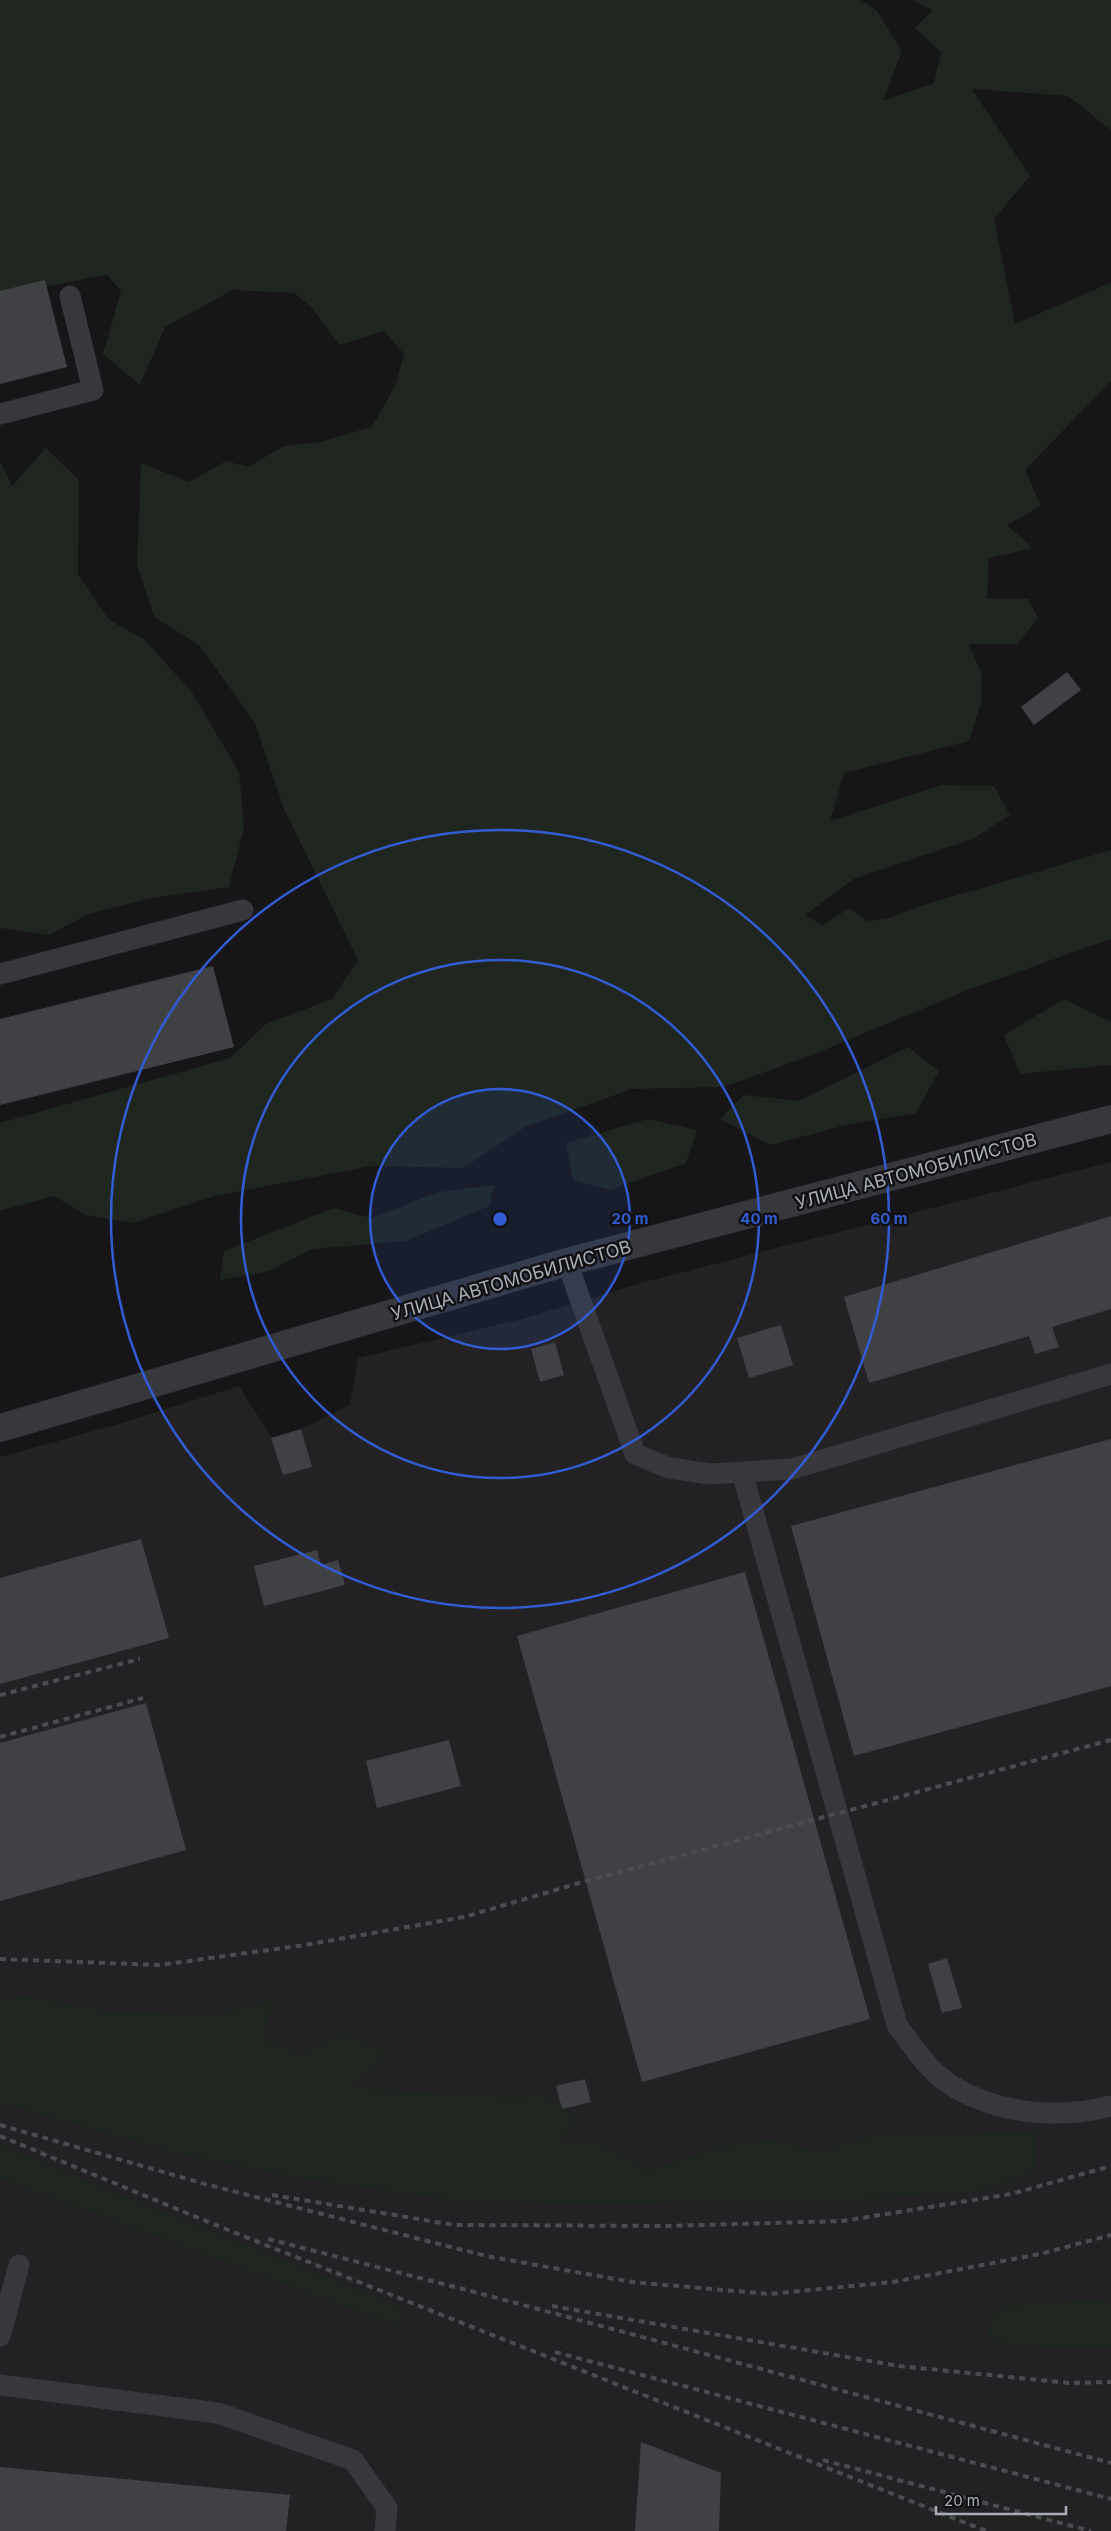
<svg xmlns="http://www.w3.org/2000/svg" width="1111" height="2531" font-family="Inter,sans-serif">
	<rect width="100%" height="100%" fill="#161618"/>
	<polygon fill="#222225" points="1111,1162 1111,2531 0,2531 0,1457 115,1425 239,1386 272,1438 301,1429 350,1405 358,1358 519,1320 645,1282"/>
	<g fill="#1e261f">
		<polygon points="0,0 861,0 877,11 902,51 883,101 934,83 941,52 915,28 933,10 912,0 1111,0 1111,130 1068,96 972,89 1030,176 994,219 1015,324 1111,283 1111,381 1025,470 1041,506 1007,525 1033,548 989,558 987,599 1028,599 1038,618 1017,644 968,644 981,671 982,699 969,741 844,773 830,821 942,785 994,786 1010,815 973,839 854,879 805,915 823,925 849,908 868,921 890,918 917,907 1111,850 1111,939 970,989 812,1055 723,1087 632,1089 525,1127 463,1168 372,1166 215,1196 133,1223 86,1215 54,1196 0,1211 0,1123 230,1058 266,1024 332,999 358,960 284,809 255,723 199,645 154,617 137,565 141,463 189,482 226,461 248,467 284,446 320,442 372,427 396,384 404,354 384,331 339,345 311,307 294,293 233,290 165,327 140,385 103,354 121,291 107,275 0,295"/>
		<polygon points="46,448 79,480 78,574 109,620 144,639 191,691 239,772 244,828 229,887 151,898 89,914 49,935 0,928 0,461 12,486"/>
		<polygon points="1064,999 1111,1022 1111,1065 1020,1074 1004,1035"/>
		<polygon points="908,1047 939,1071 916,1113 850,1124 771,1145 720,1119 744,1095 799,1101"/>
		<polygon points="648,1119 697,1130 686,1163 610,1190 573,1180 566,1143"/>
		<polygon points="494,1185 489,1206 406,1241 312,1249 269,1271 220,1280 224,1251 334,1208 371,1218 439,1192"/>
		<polygon points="23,1995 109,2012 217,2014 273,2000 264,2039 301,2056 344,2034 388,2052 350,2088 520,2098 543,2095 576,2116 558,2145 600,2145 647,2171 722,2147 772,2139 820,2152 867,2137 1037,2131 1035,2169 989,2190 866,2199 605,2204 467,2202 312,2180 188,2156 0,2103 0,2001"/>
		<path d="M0 2144C132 2202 266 2252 399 2306L400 2327 0 2178Z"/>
		<polygon points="1092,2299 1111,2302 1111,2348 1056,2349 986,2340 997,2307"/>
	</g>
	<g fill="#404145">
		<polygon points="45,280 67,367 0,384 0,291"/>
		<polygon points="1067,672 1081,690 1034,725 1021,707"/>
		<polygon points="213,966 234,1047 0,1105 0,1019"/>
		<polygon points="1111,1216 1111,1309 1052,1327 1059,1347 1035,1354 1029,1336 869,1383 844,1297"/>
		<polygon points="781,1325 793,1365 749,1378 737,1338"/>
		<polygon points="555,1342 564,1375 540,1382 531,1349"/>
		<polygon points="301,1429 312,1467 283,1475 271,1438"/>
		<polygon points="1111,1439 1111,1686 854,1756 791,1526"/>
		<polygon points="141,1539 169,1638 0,1684 0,1578"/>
		<polygon points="317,1550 321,1565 338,1560 345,1585 264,1606 254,1566"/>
		<polygon points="745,1572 870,2019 642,2082 517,1636"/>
		<polygon points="146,1703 186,1850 0,1901 0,1743"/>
		<polygon points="449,1740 461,1786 377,1808 366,1761"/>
		<polygon points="947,1958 962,2008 942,2013 928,1964"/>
		<polygon points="585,2079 591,2102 562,2109 556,2086"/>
		<polygon points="641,2442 721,2473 719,2531 635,2531"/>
		<polygon points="0,2467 290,2495 286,2531 0,2531"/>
	</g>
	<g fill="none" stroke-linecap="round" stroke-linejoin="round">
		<g stroke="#37383d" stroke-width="21">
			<polyline points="0,414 93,390 70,296"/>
			<polyline points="0,974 243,910"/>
			<polyline points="567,1262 635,1454 669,1468 711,1474 792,1469 1111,1374"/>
			<path d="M742 1472 897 2025C912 2045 927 2069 948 2083 995 2114 1057 2120 1111 2106"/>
			<polyline points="0,2336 19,2265"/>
			<polyline points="0,2385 218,2413 353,2460 387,2508 385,2531"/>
		</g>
		<polyline stroke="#37383d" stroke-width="28" points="0,1428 567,1262 1111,1119"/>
		<g stroke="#4a4c52" stroke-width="4" stroke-dasharray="6 5" stroke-linecap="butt">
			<polyline points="0,1695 140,1659"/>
			<polyline points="0,1737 143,1698"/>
			<polyline points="0,1959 159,1965 305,1945 464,1917 586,1881 1111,1740"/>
			<polyline points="0,2125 205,2184 486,2256 632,2282 769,2294 893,2282 1040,2254 1111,2235"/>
			<polyline points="0,2136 223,2228 986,2531"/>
			<polyline points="272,2195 455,2225 665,2226 843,2221 1011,2194 1111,2166"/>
			<polyline points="268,2239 486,2295 1111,2463"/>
			<polyline points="552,2306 899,2366 1069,2383 1111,2382"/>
			<polyline points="555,2352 1111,2499"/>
			<polyline points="823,2460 1091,2531"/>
		</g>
	</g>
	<circle cx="500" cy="1219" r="130" fill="#325cd3" fill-opacity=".12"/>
	<g fill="none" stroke="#325cd3" stroke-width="2.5">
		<circle cx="500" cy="1219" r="130"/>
		<circle cx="500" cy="1219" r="259"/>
		<circle cx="500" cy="1219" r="389"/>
	</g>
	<g text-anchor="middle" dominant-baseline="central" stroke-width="5" stroke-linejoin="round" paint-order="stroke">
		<g font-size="18" fill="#a8adb8" stroke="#111113">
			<text transform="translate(916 1171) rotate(-15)">УЛИЦА АВТОМОБИЛИСТОВ</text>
			<text transform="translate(511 1280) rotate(-16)">УЛИЦА АВТОМОБИЛИСТОВ</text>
		</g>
	</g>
	<circle cx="500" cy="1219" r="8" fill="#325cd3" stroke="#111113" stroke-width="2.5"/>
	<g font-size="15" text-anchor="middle" font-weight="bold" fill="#325cd3" stroke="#111113" stroke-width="5" stroke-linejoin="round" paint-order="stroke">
		<text x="630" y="1224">20 m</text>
		<text x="759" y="1224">40 m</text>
		<text x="889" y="1224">60 m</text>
	</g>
	<path d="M936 2506v8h130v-8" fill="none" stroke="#a8adb8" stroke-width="2.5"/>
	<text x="944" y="2506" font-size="15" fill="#a8adb8" stroke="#111113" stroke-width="4" paint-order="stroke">20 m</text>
</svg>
